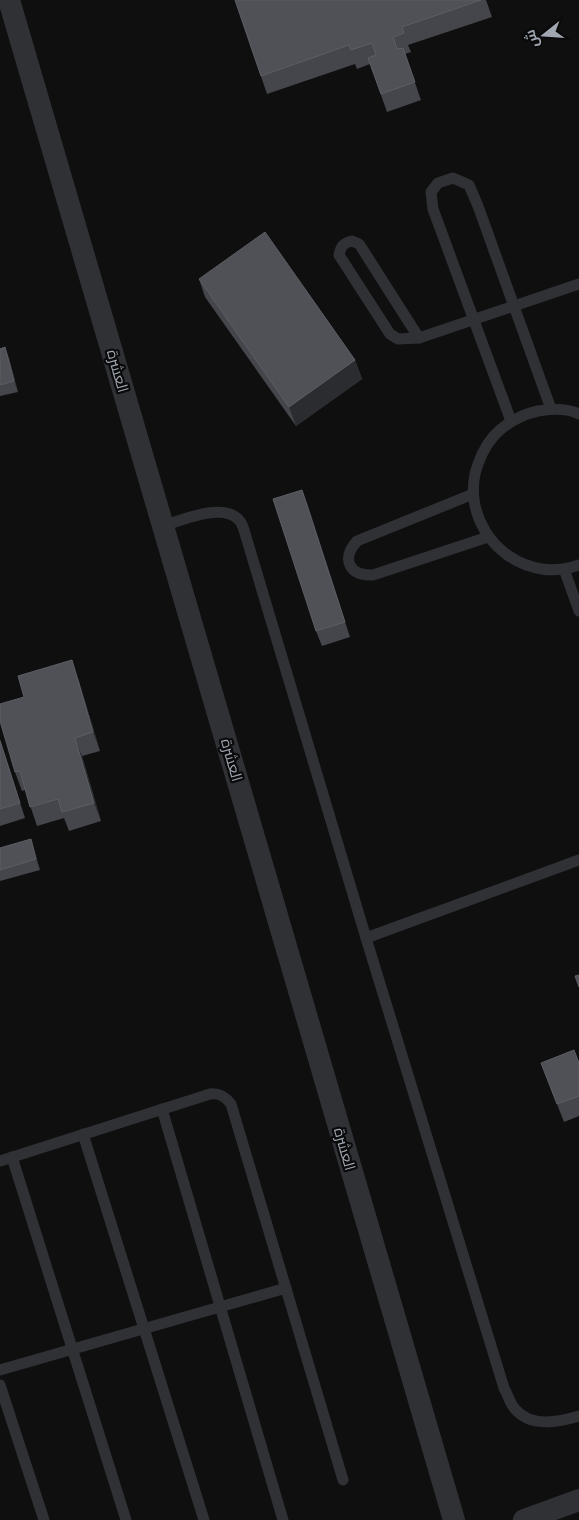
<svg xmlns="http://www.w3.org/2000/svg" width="579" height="1520" font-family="'PT Sans',Cairo,sans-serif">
	<rect width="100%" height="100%" fill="#0f0f10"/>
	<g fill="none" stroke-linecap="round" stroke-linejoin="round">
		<g stroke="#303135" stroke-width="11">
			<path d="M352 241 359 244 363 250 419 338 398 339 390 334 339 255C341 246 343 243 352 241Z"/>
			<polyline points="419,338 579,284"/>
			<path d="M579 414C567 408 550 409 538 411 524 414 512 420 501 429 490 438 483 450 478 464 461 510 493 562 542 569 554 571 567 569 579 565"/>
			<polyline points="511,421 433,209 431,192 438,183 453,178 469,185 478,206 551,409"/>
			<path d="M473 494 357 541C341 559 349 576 373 575L488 537"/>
			<path d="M163 526C182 520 223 502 239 520 241 522 243 527 244 530L366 938 504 1388C508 1395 510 1404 515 1409 531 1428 559 1422 579 1416"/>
			<polyline points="564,569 579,611"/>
			<polyline points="366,938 579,860"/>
			<polyline points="162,1109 283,1520"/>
			<polyline points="83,1134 204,1520"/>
			<polyline points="12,1157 126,1520"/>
			<path d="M0 1161 210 1094C219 1093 225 1096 231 1104L343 1480"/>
			<polyline points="0,1370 286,1288"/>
			<polyline points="0,1385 44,1520"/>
		</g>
		<g stroke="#303135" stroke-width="22">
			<polyline points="9,0 454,1520"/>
			<polyline points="524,1520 579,1500"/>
		</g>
	</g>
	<g fill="#45464b">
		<polygon points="235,0 486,0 492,17 408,45 411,52 405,54 421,100 387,112 370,64 357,69 355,64 267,94"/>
		<polygon points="199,279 355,360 362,379 296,426 205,297"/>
		<polygon points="5,347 9,358 18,392 0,396 0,349"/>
		<polygon points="302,490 350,637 322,646 316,631"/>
		<polygon points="78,678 100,751 82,756 101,821 69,831 64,818 37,826 25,790 22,791 15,772 24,697"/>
		<polygon points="0,739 25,818 0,826"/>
		<polygon points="31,839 40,870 0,881 0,848"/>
		<polygon points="541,1063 579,1063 579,1116 564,1122"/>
	</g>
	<g fill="#2b2c2f">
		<polygon points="5,347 9,358 18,392 14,381"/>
		<polygon points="355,360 362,379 296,426 289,407"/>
		<polygon points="302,490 308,505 350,637 345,622"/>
		<polygon points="72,660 78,678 100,751 93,732"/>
		<polygon points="75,738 82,756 101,821 94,803"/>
		<polygon points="0,739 25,818 0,741"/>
		<polygon points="31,839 34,850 40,870 36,859"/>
	</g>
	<g fill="#4f5156" stroke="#5b5e64">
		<polygon points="235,0 481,0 402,27 404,33 393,37 397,49 403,48 415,82 381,94 368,58 376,55 372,43 351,50 349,45 261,76"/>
		<polygon points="265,232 355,360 289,407 199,279"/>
		<polygon points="5,347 14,381 0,385 0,349"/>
		<polygon points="302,490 345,622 316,631 273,499"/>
		<polygon points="72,660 93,732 75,738 94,803 62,812 58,799 30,807 20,771 15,772 0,721 0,704 24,697 18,676"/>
		<polygon points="0,741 20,803 0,809"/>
		<polygon points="31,839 36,859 0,870 0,848"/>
		<polygon points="579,975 579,987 575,976"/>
		<polygon points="574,1050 579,1063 579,1096 557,1104 541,1063"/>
	</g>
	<g text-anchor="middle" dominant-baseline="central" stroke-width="4.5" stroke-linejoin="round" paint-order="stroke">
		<g font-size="15" fill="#a0a7b1" stroke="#0a0a0b">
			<text transform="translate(118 371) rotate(74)">العشرة</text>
			<text transform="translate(232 760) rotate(74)">العشرة</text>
			<text transform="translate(345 1149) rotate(74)">العشرة</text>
		</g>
	</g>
	<g transform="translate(544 35) rotate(253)" stroke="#0a0a0b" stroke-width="4" paint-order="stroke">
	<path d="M0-4L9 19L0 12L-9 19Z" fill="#a0a7b1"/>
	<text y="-8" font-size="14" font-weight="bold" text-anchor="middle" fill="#a0a7b1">ش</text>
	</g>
</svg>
